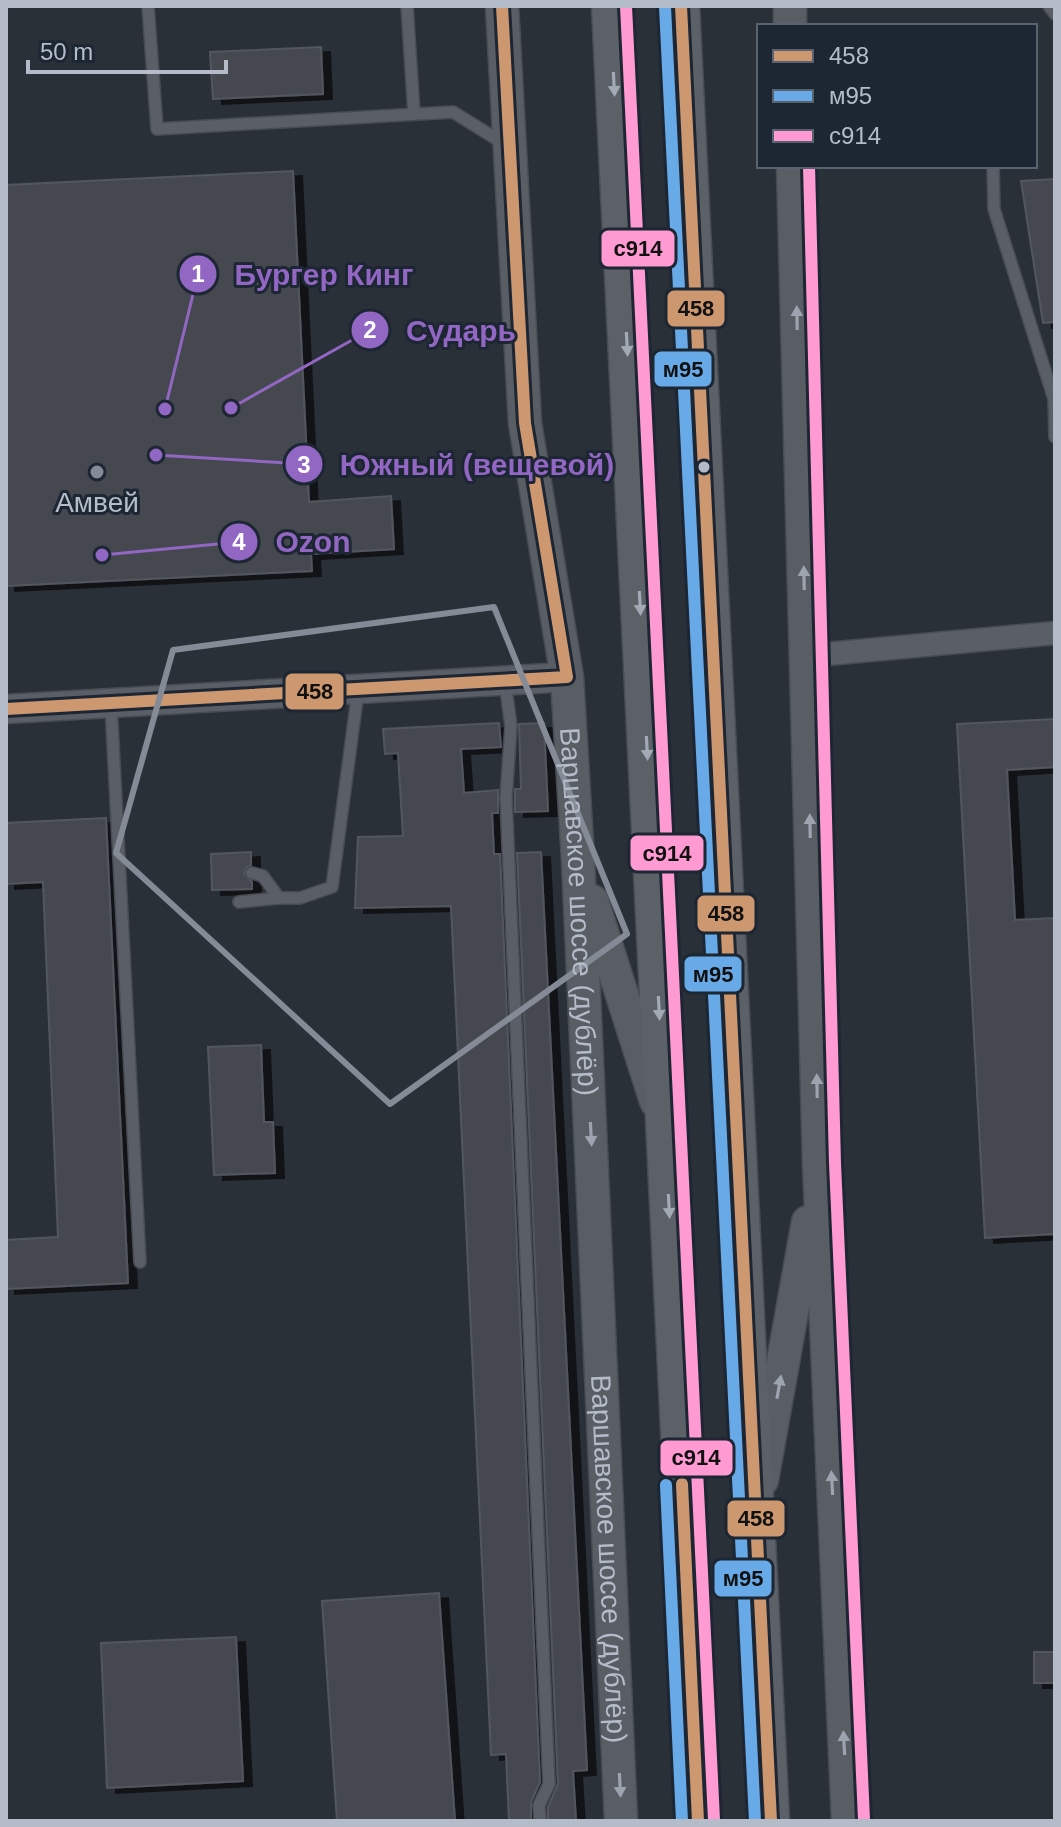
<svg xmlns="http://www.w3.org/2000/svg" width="1061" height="1827" font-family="Arial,sans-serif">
	<defs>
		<filter id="shadow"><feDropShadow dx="9" dy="5" stdDeviation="0" flood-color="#0009"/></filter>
	</defs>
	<rect width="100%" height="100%" fill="#2a3038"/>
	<g fill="#444950" stroke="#52575f" stroke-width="2" filter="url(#shadow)">
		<polygon points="321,47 323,94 213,99 210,52"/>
		<polygon points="293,171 309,502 391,496 394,549 311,554 312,571 6,586 6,185"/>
		<polygon points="1055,179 1055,322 1043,323 1021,181"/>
		<polygon points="1055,719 1055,767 1007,770 1015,920 1055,918 1055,1234 985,1238 957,724"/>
		<polygon points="499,723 501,747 461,749 464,793 498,790 498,813 492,813 494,854 500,854 540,1782 531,1802 531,1821 509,1821 506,1754 491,1755 451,906 355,908 358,837 403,836 398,753 385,754 383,729"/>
		<polygon points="544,723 548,811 515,812 515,789 521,789 519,724"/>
		<polygon points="106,818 128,1283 6,1289 6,1240 58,1237 43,882 6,884 6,823"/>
		<polygon points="251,852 251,865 246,868 244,874 252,882 252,889 212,890 211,854"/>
		<polygon points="541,852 587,1770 573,1771 576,1821 548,1821 548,1807 558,1784 517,853"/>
		<polygon points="261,1045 264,1122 273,1122 275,1173 214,1175 208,1047"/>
		<polygon points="439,1593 455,1821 337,1821 322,1601"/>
		<polygon points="236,1637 243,1781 107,1788 101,1643"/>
		<rect x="1034" y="1652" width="21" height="31"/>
	</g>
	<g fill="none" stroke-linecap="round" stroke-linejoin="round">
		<defs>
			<g id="service">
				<polyline points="148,6 157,129 453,112 503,143"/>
				<polyline points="407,6 414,114"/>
				<polyline points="1049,6 1055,14"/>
				<polyline points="993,166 994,209 1054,399 1055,437"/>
				<polyline points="505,682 511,726 506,798 549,1784 539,1805 540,1821"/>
				<polyline points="111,705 140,1262"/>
				<polyline points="252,873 263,876 279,898 300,898 332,887 358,691"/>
				<polyline points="239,902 279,898"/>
			</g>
			<polyline id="minor" points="805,656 1055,633"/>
			<polyline id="tertiary" points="6,709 567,677"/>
			<g id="secondary">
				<path id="s1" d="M502 6 525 423 567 677 578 860 621 1821"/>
				<polyline points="790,6 790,26"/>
				<polyline points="793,166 819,1164 848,1821"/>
				<polyline points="592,901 656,1101"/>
				<polyline points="762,1480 808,1222"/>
			</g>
			<g id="primary">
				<polyline points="610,6 698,1821"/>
				<polyline points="681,6 771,1821"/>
			</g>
		</defs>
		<use href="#service" stroke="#484c53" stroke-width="14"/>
		<use href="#minor" stroke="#484c53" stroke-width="25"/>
		<use href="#tertiary" stroke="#484c53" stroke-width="31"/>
		<use href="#secondary" stroke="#484c53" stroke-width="35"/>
		<use href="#primary" stroke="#484c55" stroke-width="39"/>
		<use href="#service" stroke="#5a5e66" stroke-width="11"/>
		<use href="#minor" stroke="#5a5e66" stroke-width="22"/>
		<use href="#tertiary" stroke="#5a5e66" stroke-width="28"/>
		<use href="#secondary" stroke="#595d64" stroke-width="32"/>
		<use href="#primary" stroke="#5c6168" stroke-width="36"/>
		<defs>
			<g id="bus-1">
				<polyline points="681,6 771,1821"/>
				<polyline points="6,709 567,677 525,423 502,6"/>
				<polyline points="682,1484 698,1821"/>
			</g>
			<g id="bus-2">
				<polyline points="665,7 755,1821"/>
				<polyline points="666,1485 682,1821"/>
			</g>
			<g id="bus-3">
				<polyline points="626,6 714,1820"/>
				<polyline points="809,166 835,1163 864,1820"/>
			</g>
		</defs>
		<use href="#bus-1" stroke="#1d2633" stroke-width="18"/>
		<use href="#bus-2" stroke="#1d2633" stroke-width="18"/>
		<use href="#bus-3" stroke="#1d2633" stroke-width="18"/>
		<use href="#bus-1" stroke="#cd976f" stroke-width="12"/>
		<use href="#bus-2" stroke="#68aae7" stroke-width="12"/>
		<use href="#bus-3" stroke="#ff9ad2" stroke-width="12"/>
	</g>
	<defs><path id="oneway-solid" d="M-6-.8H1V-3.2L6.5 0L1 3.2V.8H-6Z" transform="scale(2)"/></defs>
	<g fill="#a2aab6">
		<use href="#oneway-solid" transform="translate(614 84) rotate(87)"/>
		<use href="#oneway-solid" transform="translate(627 344) rotate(87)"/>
		<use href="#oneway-solid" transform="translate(640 603) rotate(87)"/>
		<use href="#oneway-solid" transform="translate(647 748) rotate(87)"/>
		<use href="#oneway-solid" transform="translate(659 1008) rotate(87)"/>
		<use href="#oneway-solid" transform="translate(669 1206) rotate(87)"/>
	</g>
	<g fill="#9da4b0">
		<use href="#oneway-solid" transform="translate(797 318) rotate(-91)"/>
		<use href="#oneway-solid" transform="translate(804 578) rotate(-91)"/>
		<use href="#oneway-solid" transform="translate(810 826) rotate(-91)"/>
		<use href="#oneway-solid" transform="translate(817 1086) rotate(-91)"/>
		<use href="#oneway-solid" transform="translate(591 1134) rotate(87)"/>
		<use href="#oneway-solid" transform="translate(779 1387) rotate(-80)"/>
		<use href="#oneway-solid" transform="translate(832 1483) rotate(-93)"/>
		<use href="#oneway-solid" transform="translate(844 1743) rotate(-93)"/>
		<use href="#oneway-solid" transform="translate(620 1785) rotate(87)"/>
	</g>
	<path fill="none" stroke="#848b96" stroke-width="6" stroke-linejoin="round" d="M494 607 627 934 390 1104 116 853 173 650Z"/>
	<circle fill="#b4bcc9" stroke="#1d2633" stroke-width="3" cx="704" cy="467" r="7"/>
	<circle fill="#848b96" stroke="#1d2633" stroke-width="3" cx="97" cy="472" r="8"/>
	<g text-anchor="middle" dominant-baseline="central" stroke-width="6" stroke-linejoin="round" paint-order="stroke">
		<g font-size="28" fill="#b4bcc9" stroke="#1d2633">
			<text x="97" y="502">Амвей</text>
		</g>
		<g font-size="28" fill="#b4bcc9" stroke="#1d2633">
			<text stroke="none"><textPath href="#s1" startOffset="910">Варшавское шоссе (дублёр)</textPath></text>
			<text stroke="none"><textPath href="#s1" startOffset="1558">Варшавское шоссе (дублёр)</textPath></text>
		</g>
	</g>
	<path fill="none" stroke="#9266c3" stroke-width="3" d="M165 409L198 274M231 408L370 330M156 455L304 464M102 555L239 542"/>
	<g fill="#9266c3" stroke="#1d2633" stroke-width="3">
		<circle cx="165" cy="409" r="8"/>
		<circle cx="231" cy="408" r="8"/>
		<circle cx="156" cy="455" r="8"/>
		<circle cx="102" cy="555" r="8"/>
		<circle cx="198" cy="274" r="20"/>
		<circle cx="370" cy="330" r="20"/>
		<circle cx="304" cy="464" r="20"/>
		<circle cx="239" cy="542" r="20"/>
	</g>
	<g font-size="24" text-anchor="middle" font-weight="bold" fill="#fff">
		<text x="198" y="282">1</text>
		<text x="370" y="338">2</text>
		<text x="304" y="473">3</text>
		<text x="239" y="550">4</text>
	</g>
	<g font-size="30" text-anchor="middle" font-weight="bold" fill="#9266c3" stroke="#1d2633" stroke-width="6" stroke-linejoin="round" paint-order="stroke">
		<text x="324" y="285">Бургер Кинг</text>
		<text x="461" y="341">Сударь</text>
		<text x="477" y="475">Южный (вещевой)</text>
		<text x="313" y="552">Ozon</text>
	</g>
	<g stroke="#1d2633" stroke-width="3">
		<rect x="600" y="229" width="76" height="39" rx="8" fill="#ff9ad2"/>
		<rect x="666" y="289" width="60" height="39" rx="8" fill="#cd976f"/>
		<rect x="653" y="350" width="60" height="38" rx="8" fill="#68aae7"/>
		<rect x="284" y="672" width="61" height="39" rx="8" fill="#cd976f"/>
		<rect x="629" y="834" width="76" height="38" rx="8" fill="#ff9ad2"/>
		<rect x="696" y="894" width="60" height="39" rx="8" fill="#cd976f"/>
		<rect x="683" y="955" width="60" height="38" rx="8" fill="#68aae7"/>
		<rect x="659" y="1439" width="75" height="38" rx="8" fill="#ff9ad2"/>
		<rect x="726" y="1499" width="60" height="39" rx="8" fill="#cd976f"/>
		<rect x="713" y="1559" width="60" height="39" rx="8" fill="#68aae7"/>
	</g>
	<g font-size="22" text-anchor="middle" font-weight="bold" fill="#111">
		<text x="638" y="256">с914</text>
		<text x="696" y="316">458</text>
		<text x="683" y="377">м95</text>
		<text x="315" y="699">458</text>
		<text x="667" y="861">с914</text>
		<text x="726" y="921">458</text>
		<text x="713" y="982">м95</text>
		<text x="696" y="1465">с914</text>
		<text x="756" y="1526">458</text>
		<text x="743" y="1586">м95</text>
	</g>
	<rect width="1061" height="1827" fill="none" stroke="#b4bcc9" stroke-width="16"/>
	<rect x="757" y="24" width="280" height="144" fill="#1d2633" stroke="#59626f" stroke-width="2"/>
	<rect x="773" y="50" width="40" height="12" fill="#cd976f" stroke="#59626f" stroke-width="2"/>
	<text x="829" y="64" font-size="24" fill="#b4bcc9">458</text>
	<rect x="773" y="90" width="40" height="12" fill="#68aae7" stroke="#59626f" stroke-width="2"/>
	<text x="829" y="104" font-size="24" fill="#b4bcc9">м95</text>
	<rect x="773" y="130" width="40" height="12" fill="#ff9ad2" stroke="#59626f" stroke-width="2"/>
	<text x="829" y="144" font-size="24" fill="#b4bcc9">с914</text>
	<path d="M28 60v12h198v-12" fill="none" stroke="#b4bcc9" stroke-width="4"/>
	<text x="40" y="60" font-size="24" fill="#b4bcc9" stroke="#1d2633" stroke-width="6" paint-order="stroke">50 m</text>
</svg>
